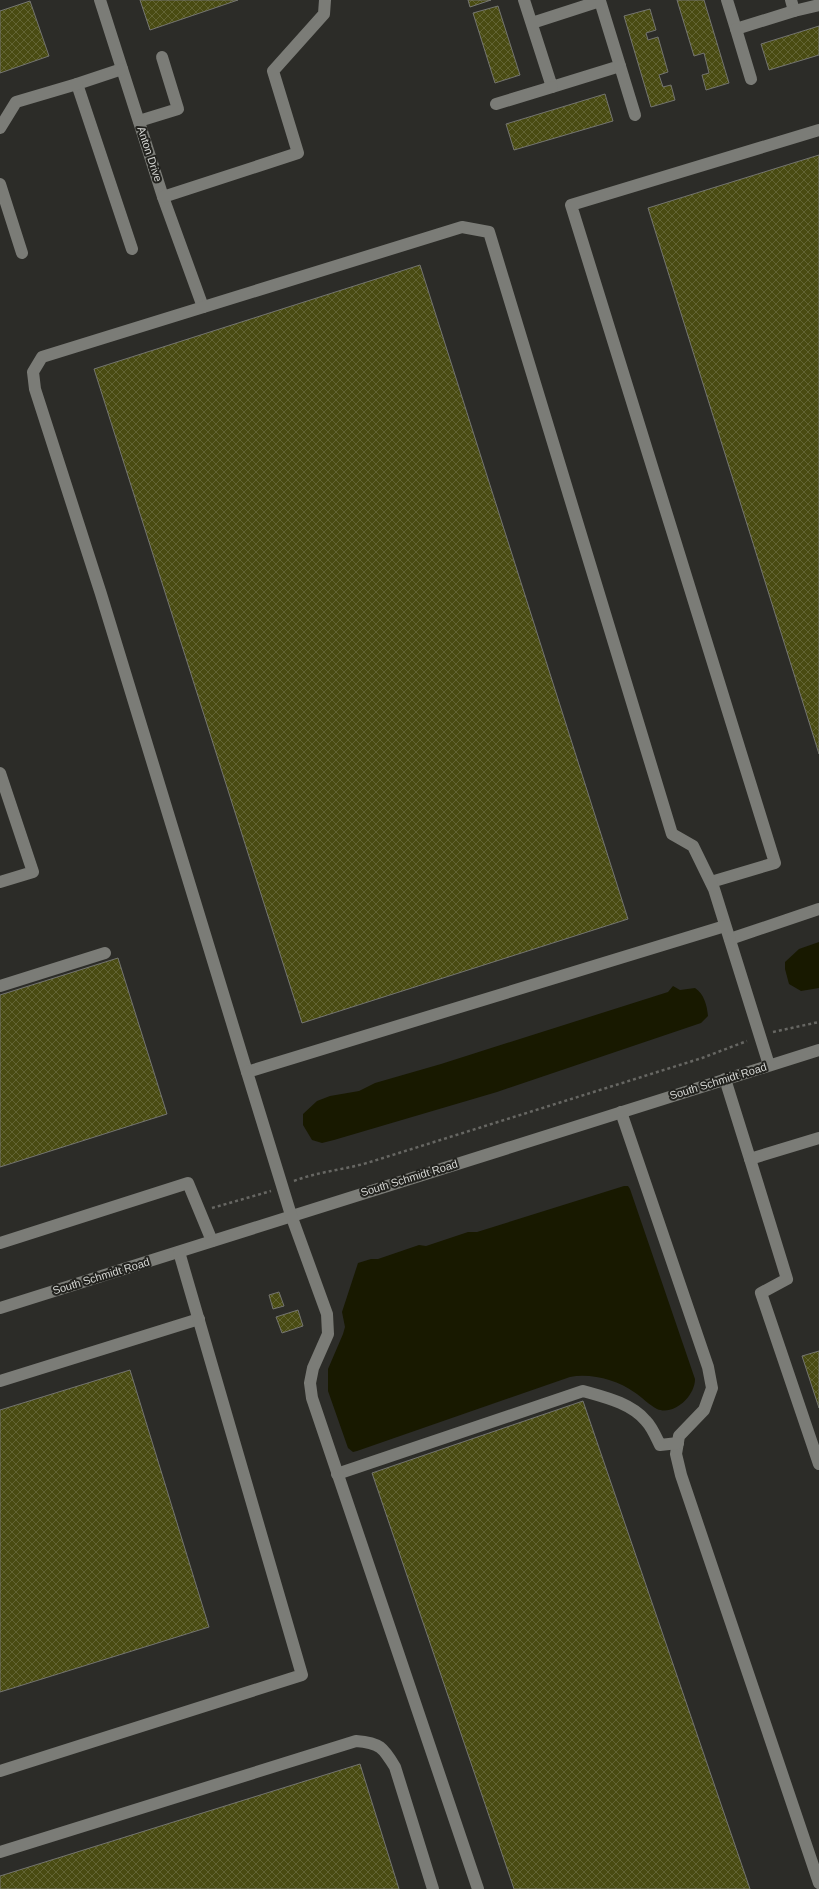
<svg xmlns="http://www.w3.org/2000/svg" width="819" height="1889" font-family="Arial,sans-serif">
	<defs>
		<pattern id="building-cross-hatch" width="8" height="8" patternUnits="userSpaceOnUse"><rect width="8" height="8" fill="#494b12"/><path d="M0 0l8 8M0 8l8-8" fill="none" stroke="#626434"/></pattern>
	</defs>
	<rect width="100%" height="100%" fill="#2c2c28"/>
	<g fill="#181900">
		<polygon points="819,942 819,988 801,991 789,984 785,969 785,962 799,949"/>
		<path d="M673 986 680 990 695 988C704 994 707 1005 708 1016L701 1023 497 1092 334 1140 322 1143 312 1140 303 1125V1114L317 1101 330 1096 359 1091 375 1083 441 1064 668 992Z"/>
		<path d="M624 1186H628L630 1189 695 1379C695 1397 673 1416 657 1409 649 1405 642 1397 634 1392 617 1380 591 1373 570 1377L357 1451 353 1452 348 1448 328 1391V1369L343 1334 345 1327 342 1312 358 1263 371 1259H378L419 1245 426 1246 468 1232H477Z"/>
	</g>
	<g fill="url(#building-cross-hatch)" stroke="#747570">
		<polygon points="140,0 238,0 150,30"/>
		<polygon points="468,0 491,0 470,7"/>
		<polygon points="677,0 704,0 729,83 706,90 702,75 709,73 704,53 694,56"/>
		<polygon points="30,1 49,56 0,73 0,11"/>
		<polygon points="498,6 520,75 495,83 473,13"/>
		<polygon points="650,9 656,30 646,33 648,40 658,37 668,72 659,75 663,87 671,85 675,100 651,107 624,16"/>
		<polygon points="819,26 819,55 769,70 761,44"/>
		<polygon points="605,94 613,121 514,150 506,124"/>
		<polygon points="819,155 819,754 648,208"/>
		<polygon points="420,265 628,919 302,1023 94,369"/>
		<polygon points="118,958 167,1114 0,1167 0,995"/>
		<polygon points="279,1292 284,1306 273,1309 269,1295"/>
		<polygon points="298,1310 303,1326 282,1333 276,1317"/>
		<polygon points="819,1351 819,1408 802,1356"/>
		<polygon points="130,1370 209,1627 0,1692 0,1410"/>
		<polygon points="583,1401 750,1889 514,1889 372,1473"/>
		<polygon points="360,1764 399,1889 0,1889 0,1876"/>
	</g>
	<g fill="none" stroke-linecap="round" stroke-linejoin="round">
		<g stroke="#676763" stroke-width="2.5" stroke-dasharray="3 3" stroke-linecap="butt">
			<polyline points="773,1032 819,1022"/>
			<path d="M294 1181C317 1172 342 1170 367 1163L702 1058 747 1041"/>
			<polyline points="212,1208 271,1191"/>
		</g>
		<g stroke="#7b7c77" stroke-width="12">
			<polyline points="100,0 163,197 203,307"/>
			<polyline points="524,0 552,87 620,66 600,1 532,23"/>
			<polyline points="727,0 736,29 794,11 791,0"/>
			<polyline points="794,11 819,5"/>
			<polyline points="736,29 751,79"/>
			<polyline points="620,66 635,115"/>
			<polyline points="122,69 77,84 132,249"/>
			<polyline points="496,104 552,87"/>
			<polyline points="139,121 178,109 162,57"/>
			<polyline points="0,128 16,102 77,84"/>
			<polyline points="0,184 22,253"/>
			<polyline points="163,197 298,153 273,71 324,14 325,0"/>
			<polyline points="0,773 33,872 0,882"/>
			<polyline points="711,882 775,863 571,205 819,130"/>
			<polyline points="730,939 819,909"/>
			<polyline points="0,986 105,953"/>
			<polyline points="247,1072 101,594 35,389 33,372 42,357 462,227 489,232 672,834 693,846 714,889 769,1065"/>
			<polyline points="725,1079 750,1159"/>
			<polyline points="621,1112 708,1367 712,1388 704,1410 679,1436 676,1454 681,1475 819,1883"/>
			<polyline points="819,1138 750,1159 787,1279 761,1293 819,1464"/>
			<polyline points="0,1243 188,1183 212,1241"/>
			<polyline points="0,1308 819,1050"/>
			<polyline points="0,1381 199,1319"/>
			<path d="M337 1474 583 1391C604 1397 631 1403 646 1421 652 1427 656 1437 660 1445L678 1443"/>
			<polyline points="0,1771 302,1675 179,1252"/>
			<path d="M0 1852 356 1741C380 1743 383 1747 395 1767L433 1889"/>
			<polyline points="478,1889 312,1398 310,1383 313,1368 328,1334 327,1314 291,1215 247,1072 725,926"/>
		</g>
	</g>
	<g text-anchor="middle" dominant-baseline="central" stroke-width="4" stroke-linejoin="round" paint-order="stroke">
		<g font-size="11" fill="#d7d8d5" stroke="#22221e">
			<text transform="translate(150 154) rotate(72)">Anton Drive</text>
			<text transform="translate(718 1081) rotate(-17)">South Schmidt Road</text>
			<text transform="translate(409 1178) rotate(-17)">South Schmidt Road</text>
			<text transform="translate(101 1276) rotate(-17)">South Schmidt Road</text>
		</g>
	</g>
</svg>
